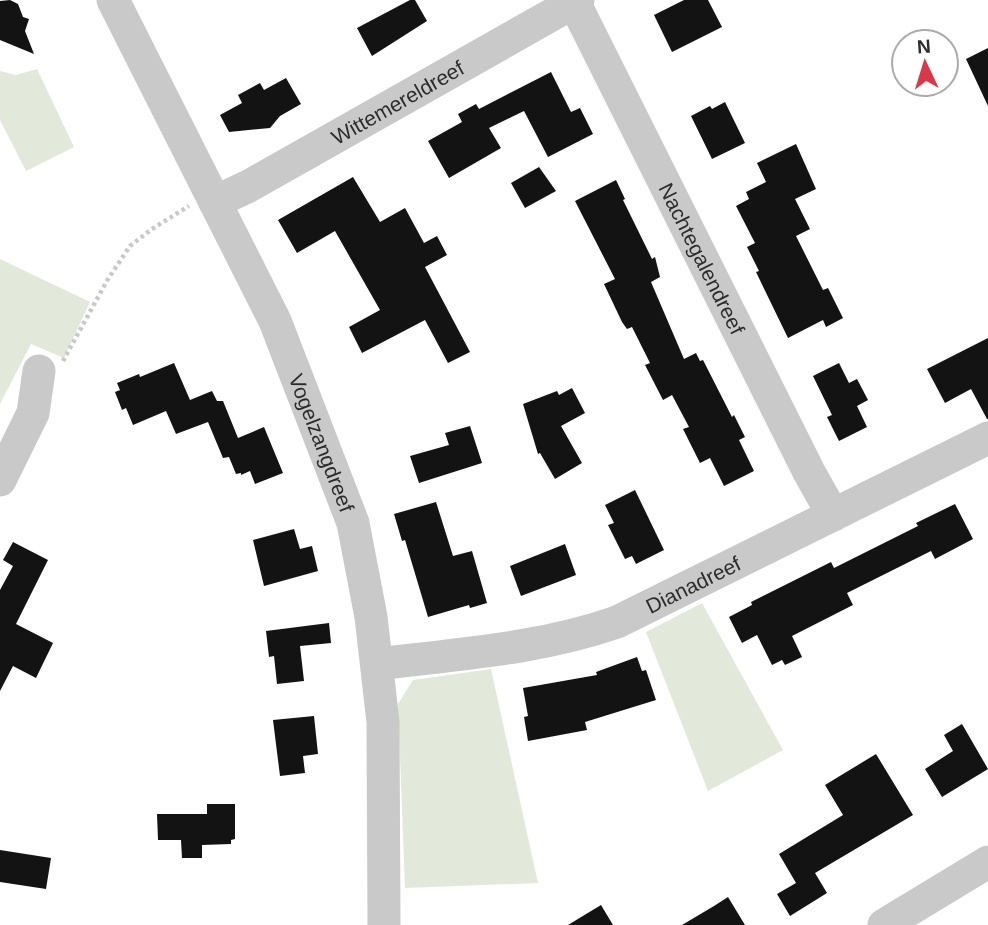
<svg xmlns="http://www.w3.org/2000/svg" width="988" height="925" font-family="Helvetica,sans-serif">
	<rect width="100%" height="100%" fill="#fff"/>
	<g fill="#e2e9da">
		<polygon points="37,69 74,147 26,171 0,120 0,71 16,75"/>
		<polygon points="0,259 90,302 64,358 31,344 0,404"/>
		<polygon points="702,603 783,750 708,791 646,632"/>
		<polygon points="491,669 538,883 405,888 398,704 413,680"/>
	</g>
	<g fill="#131313">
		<polygon points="10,0 18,4 23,17 29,19 25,31 34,54 0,40 0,1"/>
		<polygon points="410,0 415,0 427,21 372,56 357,28"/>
		<polygon points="684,0 708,0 722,27 672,52 654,15"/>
		<polygon points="988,48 988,106 966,59"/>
		<polygon points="551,72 571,112 580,108 593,134 548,157 524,111 489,128 501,148 449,178 428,141 462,122 458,114 476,104 479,109"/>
		<polygon points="286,78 301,104 280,116 270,128 229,132 220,115 242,103 238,95 260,83 264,90"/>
		<polygon points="725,102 745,143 712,159 691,116 710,106 712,109"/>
		<polygon points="796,144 816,189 795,199 810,229 796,236 823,290 828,288 843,318 826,327 823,320 788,338 756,272 759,271 747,247 755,243 736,206 749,199 746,192 766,182 757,163"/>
		<polygon points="539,167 556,191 525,208 511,183"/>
		<polygon points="353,177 380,222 405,208 424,243 437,236 447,255 425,267 470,352 448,363 425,320 362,353 349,327 380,310 335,231 297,253 278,220"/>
		<polygon points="616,180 625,199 623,200 652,259 655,257 660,277 651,282 684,359 696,353 700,361 703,360 732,417 734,415 745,437 739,440 754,471 724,486 710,458 700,463 683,429 689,427 672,395 663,400 645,365 650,363 632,327 627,329 622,322 604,284 615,279 575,201"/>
		<polygon points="988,338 988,419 987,419 971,389 945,403 927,369"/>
		<polygon points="174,363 190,400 212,391 217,401 223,401 238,438 264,427 283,473 255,484 250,471 241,475 241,473 236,474 229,457 223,458 208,422 176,434 166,411 133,425 126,408 122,410 115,392 120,390 117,383 139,374 140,377"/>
		<polygon points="839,363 849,383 857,379 868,400 857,406 867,427 839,441 827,417 832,415 813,376"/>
		<polygon points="572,388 585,413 561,426 582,463 555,479 540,453 538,454 523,404 557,391 559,395"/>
		<polygon points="470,426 482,463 419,483 410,456 449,445 445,433"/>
		<polygon points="635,490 664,550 636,564 632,556 625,559 608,525 614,523 605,505"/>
		<polygon points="436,502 453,556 472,551 487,603 470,608 469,605 428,617 405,540 402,541 394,514"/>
		<polygon points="955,504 973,539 935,559 931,551 847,593 853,605 792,636 802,657 785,665 782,660 772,665 757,635 742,643 729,617 752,605 751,602 831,562 834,568 918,526 916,523"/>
		<polygon points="294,529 300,549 312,546 318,571 264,586 253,540"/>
		<polygon points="13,542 48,560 16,624 53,643 36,678 13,666 0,691 0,590 13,566 3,560"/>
		<polygon points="565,544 576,575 521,596 510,566"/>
		<polygon points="329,623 331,643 300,646 304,681 277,684 274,656 269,657 266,631"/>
		<polygon points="637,657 642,671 646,670 656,700 585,722 587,730 528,741 524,717 528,716 523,688 597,675 596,672"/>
		<polygon points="314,716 318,754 303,756 305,773 280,776 273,720"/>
		<polygon points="962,724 988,769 942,797 925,769 953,751 944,735"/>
		<polygon points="876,754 913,815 815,873 827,893 790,916 777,894 796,883 779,854 843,815 825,785"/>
		<polygon points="207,804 235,804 235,839 231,840 231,844 202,845 202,858 182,858 181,840 158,840 157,814 207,814"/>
		<polygon points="0,850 51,858 46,889 0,882"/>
		<polygon points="728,897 745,925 682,925 714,906"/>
		<polygon points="601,905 613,925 568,925"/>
	</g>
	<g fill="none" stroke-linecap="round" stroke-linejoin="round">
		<polyline stroke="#c9c9c9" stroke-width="4.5" stroke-dasharray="3.5 3.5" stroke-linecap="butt" points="63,361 108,279 130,246 152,229 189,206"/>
		<g stroke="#c9c9c9" stroke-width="33">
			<path id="s1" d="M113 0 275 321 353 523 371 617 383 722 384 925"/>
			<path id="s2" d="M573 0 809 472 833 515"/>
			<path id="s3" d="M215 202 249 186 578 0"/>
			<polyline points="0,480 33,413 39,371"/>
			<path id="s4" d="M377 664C458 654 540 649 617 622L988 438"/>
			<polyline points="884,925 988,862"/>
		</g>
	</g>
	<g text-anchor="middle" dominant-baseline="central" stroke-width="7" stroke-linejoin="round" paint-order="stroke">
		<g font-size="21" fill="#2c2c2c" stroke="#fff">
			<text stroke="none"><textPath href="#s3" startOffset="208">Wittemereldreef</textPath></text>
			<text stroke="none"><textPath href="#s2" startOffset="289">Nachtegalendreef</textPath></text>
			<text stroke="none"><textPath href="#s1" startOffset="490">Vogelzangdreef</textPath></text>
			<text stroke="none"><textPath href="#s4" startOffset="329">Dianadreef</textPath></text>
		</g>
	</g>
	<g transform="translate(925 63) rotate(356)"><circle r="33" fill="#ffffff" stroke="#ababab" stroke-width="2"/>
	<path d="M0-5L12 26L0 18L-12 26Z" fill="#d83849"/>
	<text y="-10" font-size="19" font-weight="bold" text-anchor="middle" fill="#2c2c2c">N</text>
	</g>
</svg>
